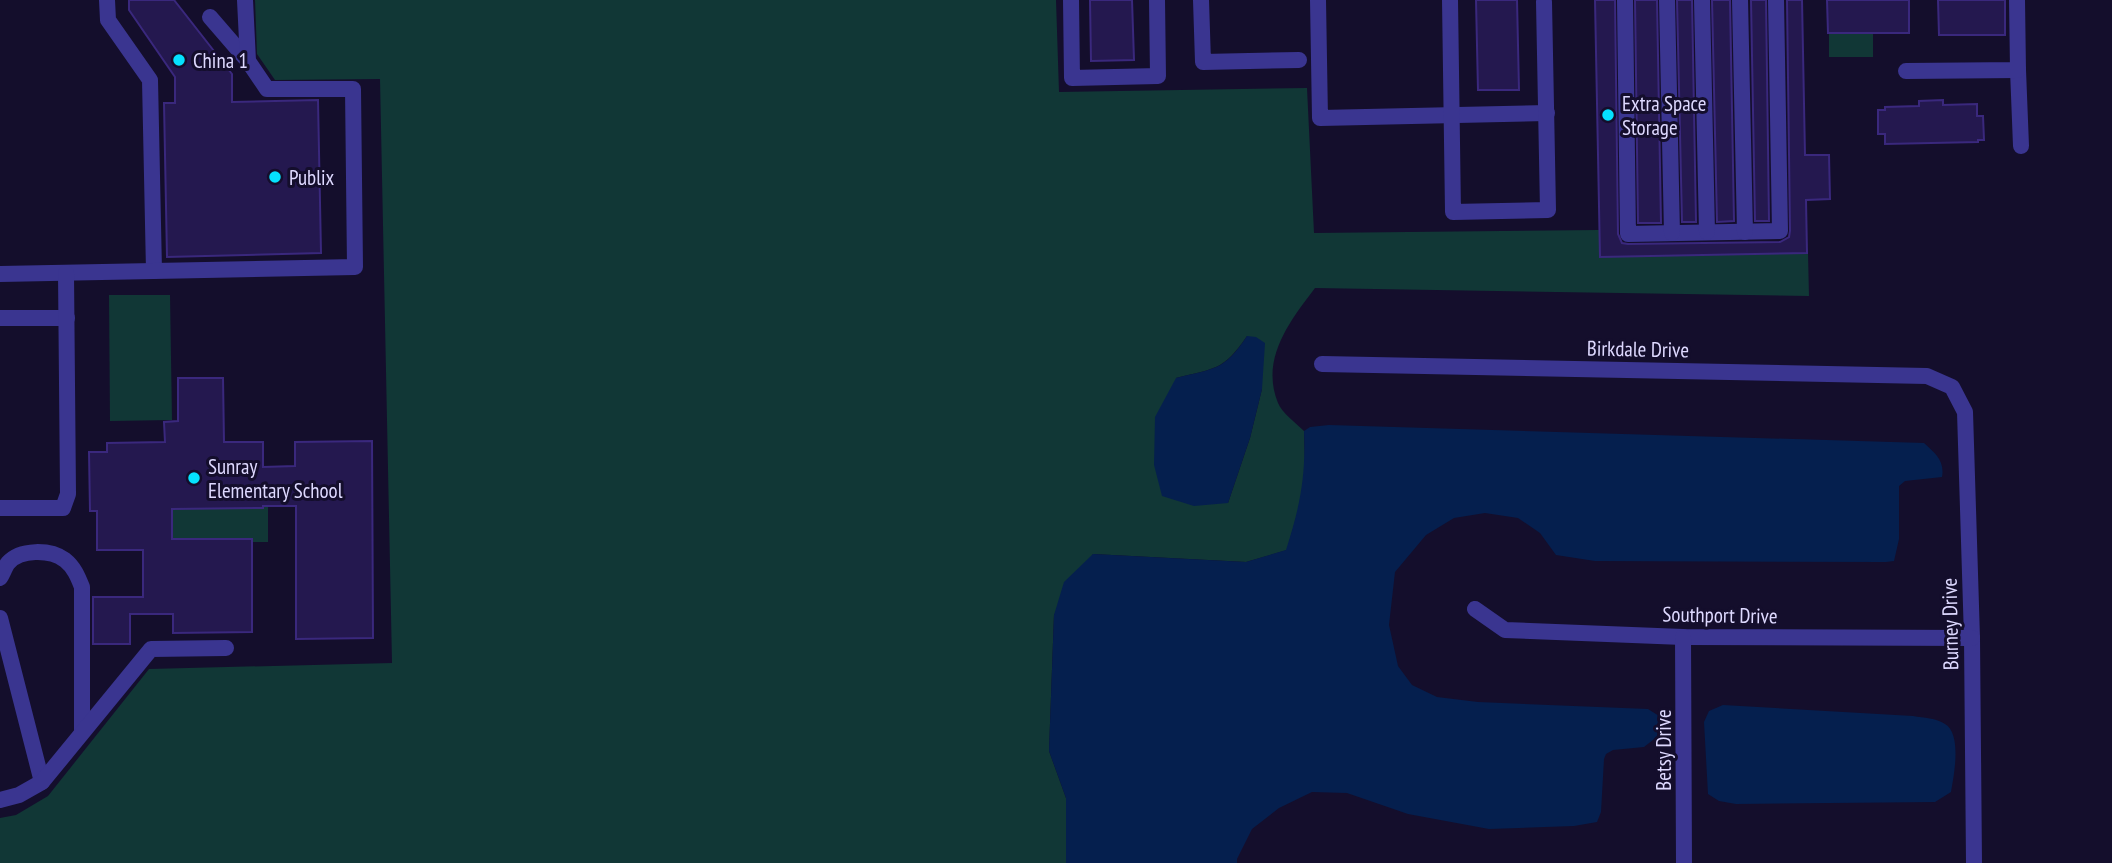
<svg xmlns="http://www.w3.org/2000/svg" width="2112" height="863" font-family="'PT Sans Narrow',sans-serif">
	<rect width="100%" height="100%" fill="#140e2c"/>
	<g fill="#113736" fill-rule="evenodd">
		<path d="M255 0H1056L1059 92 1307 88 1314 233 1599 230 1600 257 1808 253 1809 296 1315 288C1290 321 1260 359 1278 403 1282 413 1296 423 1304 431L1305 465 1301 500 1287 550 1246 562 1093 554 1054 615 1049 751 1066 798V863H0V818L16 815 48 796 149 669 392 663 380 79 275 80 257 54ZM1247 336 1262 389 1250 438 1228 503 1176 378C1215 368 1223 371 1247 336Z"/>
		<rect x="1829" y="33" width="44" height="24"/>
		<polygon points="109,295 170,295 172,420 110,421"/>
		<polygon points="263,506 268,506 268,542 252,542 252,539 172,539 172,509 263,508"/>
	</g>
	<g fill="#051f4e">
		<path d="M1247 336 1256 337 1265 343 1262 389 1250 438 1228 503 1194 506 1162 496 1154 465 1155 417 1176 378C1215 368 1224 371 1247 336Z"/>
		<path d="M1329 425 1924 443C1935 453 1945 461 1942 477L1905 481 1899 486V539L1894 561 1886 562 1595 561 1556 555 1540 533 1518 518 1485 513 1454 518 1426 535 1395 572 1389 625 1398 666 1412 685 1437 697 1478 702 1648 709 1659 716 1658 736 1644 747 1613 750 1606 754 1604 759 1601 812 1597 822 1574 826 1489 829 1408 814 1347 793 1312 792 1279 808 1252 829 1237 859V863H1066V798L1049 751 1054 615 1064 582 1093 554 1246 562 1286 550C1300 506 1306 477 1304 431L1310 427Z"/>
		<path d="M1723 705 1913 716C1924 718 1936 718 1945 724 1962 734 1954 775 1951 792L1935 802 1736 804 1719 801 1708 794 1704 722 1709 711Z"/>
	</g>
	<g fill="#24184f" stroke="#3a287d" stroke-width="2">
		<polygon points="129,0 174,0 232,74 232,102 318,100 321,253 167,257 164,103 175,103 175,77 129,10"/>
		<polygon points="1090,0 1132,0 1134,60 1091,61"/>
		<polygon points="1476,0 1517,0 1519,90 1478,90"/>
		<polygon points="1595,0 1615,0 1618,234 1622,243 1628,244 1780,242 1789,237 1790,231 1787,0 1802,0 1805,155 1829,155 1830,199 1806,200 1807,253 1600,257"/>
		<polygon points="1635,0 1657,0 1661,223 1638,223"/>
		<polygon points="1677,0 1692,0 1696,222 1682,222"/>
		<polygon points="1712,0 1730,0 1734,221 1717,222"/>
		<polygon points="1751,0 1766,0 1769,221 1755,221"/>
		<polygon points="1827,0 1909,0 1909,33 1828,33"/>
		<polygon points="1938,0 2005,0 2005,35 1939,35"/>
		<polygon points="1943,100 1943,105 1977,104 1977,116 1983,116 1984,140 1978,140 1978,142 1885,144 1885,134 1878,134 1878,110 1885,110 1885,107 1919,106 1919,101"/>
		<polygon points="178,378 223,378 224,442 263,442 263,467 295,466 295,442 372,441 373,638 296,639 296,506 263,506 263,508 172,509 172,539 252,539 252,632 173,633 173,614 130,614 130,644 93,644 93,597 143,597 143,550 97,550 97,511 90,511 89,452 107,452 107,443 165,442 164,422 178,421"/>
	</g>
	<g fill="none" stroke-linecap="round" stroke-linejoin="round">
		<g stroke="#3a3590" stroke-width="16">
			<polyline points="107,0 108,20 150,80 154,271"/>
			<polyline points="1071,0 1072,78 1158,76 1157,0"/>
			<polyline points="1201,0 1203,62 1299,60"/>
			<polyline points="1318,0 1320,118 1547,113"/>
			<polyline points="1450,0 1453,212 1548,210 1544,2"/>
			<polyline points="1625,0 1628,234 1780,231 1776,0"/>
			<polyline points="1667,0 1672,233"/>
			<polyline points="1702,0 1707,232"/>
			<polyline points="1740,0 1745,232"/>
			<polyline points="210,17 248,61"/>
			<polyline points="2018,70 2021,146"/>
			<polyline points="1906,71 2018,70 2017,0"/>
			<polyline points="0,274 355,267 353,89 267,89 248,61 245,0"/>
			<polyline points="0,318 67,318"/>
			<polyline points="1322,364 1927,376 1952,387 1965,412 1972,638 1974,863"/>
			<polyline points="0,508 63,508 68,494 66,273"/>
			<path d="M0 578C3 573 5 567 8 563 20 549 50 549 65 560 74 567 78 577 82 587V731"/>
			<polyline points="1475,609 1505,630 1683,637 1972,638"/>
			<polyline points="0,618 42,782"/>
			<polyline points="1683,637 1684,863"/>
			<polyline points="0,800 19,795 42,782 151,649 226,648"/>
		</g>
	</g>
	<g fill="#05e2ff" stroke="#140e2c" stroke-width="2.5">
		<circle cx="179" cy="60" r="7"/>
		<circle cx="1608" cy="115" r="7"/>
		<circle cx="275" cy="177" r="7"/>
		<circle cx="194" cy="478" r="7"/>
	</g>
	<g text-anchor="middle" dominant-baseline="central" stroke-width="6" stroke-linejoin="round" paint-order="stroke">
		<g font-size="21" fill="#ded9ff" stroke="#140e2c" text-anchor="start">
			<text x="193" y="60">China 1</text>
			<text x="1622" y="103">Extra Space<tspan x="1622" dy="24">Storage</tspan></text>
			<text x="289" y="177">Publix</text>
			<text x="208" y="466">Sunray<tspan x="208" dy="24">Elementary School</tspan></text>
		</g>
		<g font-size="21" fill="#ded9ff" stroke="#140e2c">
			<text transform="translate(1638 349) rotate(1)">Birkdale Drive</text>
			<text transform="translate(1720 615) rotate(1)">Southport Drive</text>
			<text transform="translate(1950 624) rotate(-91)">Burney Drive</text>
			<text transform="translate(1663 750) rotate(-90)">Betsy Drive</text>
		</g>
	</g>
</svg>
